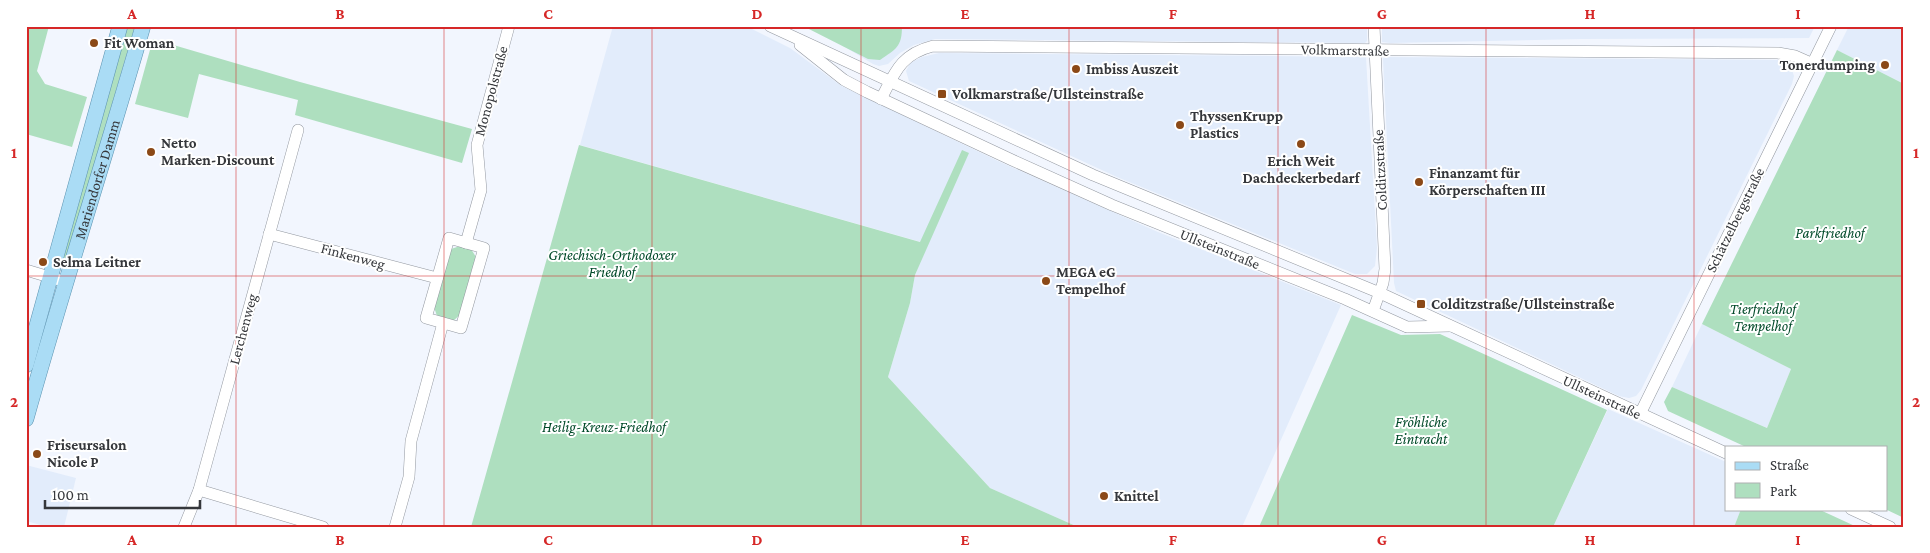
<svg xmlns="http://www.w3.org/2000/svg" width="1930" height="553" font-family="'Crimson Pro',serif">
	<rect width="100%" height="100%" fill="#f2f6fe"/>
	<g fill="#e2ecfb">
		<polygon points="613,26 746,26 790,48 840,85 998,161 1158,232 1341,305 1242,527 1078,527 990,488 888,377 910,303 915,275 928,244 580,145"/>
		<polygon points="810,26 1367,26 1367,41 1365,43 1359,43 935,39 914,45 900,53 888,64 879,66 873,64"/>
		<polygon points="1382,26 1815,26 1809,38 1581,39 1390,43 1382,42"/>
		<polygon points="1849,26 1904,26 1904,84 1837,50"/>
		<polygon points="939,53 1366,57 1377,248 1375,266 1367,274 1355,274 1117,177 909,81 906,71 910,63 922,57"/>
		<polygon points="1384,57 1778,60 1786,62 1791,67 1794,76 1792,84 1641,390 1636,396 1629,398 1619,396 1396,291 1394,283 1383,59"/>
		<polygon points="1702,324 1791,369 1767,428 1672,387"/>
		<polygon points="1608,409 1726,462 1726,509 1741,509 1734,527 1553,527"/>
		<polygon points="26,465 76,478 64,527 48,527 26,521"/>
	</g>
	<g fill="#aedfbf">
		<polygon points="26,26 49,26 37,71 45,84 87,97 72,147 26,134"/>
		<polygon points="127,26 135,26 65,263 62,262"/>
		<path d="M803 26H902C902 47 896 49 880 60L868 59Z"/>
		<polygon points="153,39 300,82 472,129 462,163 295,115 298,100 199,74 188,118 135,104"/>
		<polygon points="1837,50 1904,84 1904,518 1885,509 1886,509 1886,447 1746,447 1668,411 1664,402 1672,387 1767,428 1791,369 1702,324"/>
		<polygon points="579,145 920,242 962,150 969,153 915,275 910,303 888,377 990,488 1078,527 471,527"/>
		<polygon points="460,246 471,249 476,257 461,314 453,321 437,316 434,307 451,249"/>
		<polygon points="1352,315 1401,335 1440,334 1607,410 1553,527 1259,527"/>
		<polygon points="1741,509 1818,509 1857,527 1734,527"/>
	</g>
	<g fill="none" stroke-linecap="round" stroke-linejoin="round">
		<defs>
			<g id="minor">
				<polyline points="770,26 1093,175 1380,293 1726,453"/>
				<polyline points="800,45 844,80 867,92 1012,160 1112,205 1345,299 1407,327 1450,326"/>
				<path d="M881 99C895 72 901 54 933 46L1778 53 1795 56 1813 64"/>
				<polyline points="269,234 437,278"/>
				<polygon points="449,238 484,248 461,328 426,318"/>
				<polyline points="466,243 481,190 477,145 509,26"/>
				<polyline points="26,270 66,282"/>
				<polyline points="1373,311 1383,283 1385,269 1374,26"/>
				<polyline points="1640,414 1831,26"/>
				<polyline points="199,490 323,527"/>
				<polyline points="1851,509 1890,527"/>
				<polyline points="184,527 199,490 298,130"/>
				<polyline points="395,527 409,477 411,441 443,323"/>
			</g>
			<g id="major">
				<polyline points="26,365 120,26"/>
				<path id="s1" d="M26 419C63 287 105 158 143 26"/>
			</g>
		</defs>
		<use href="#minor" stroke="#9398a0" stroke-width="12"/>
		<use href="#major" stroke="#5c93b0" stroke-width="16"/>
		<use href="#minor" stroke="#fff" stroke-width="11"/>
		<use href="#major" stroke="#aadcf5" stroke-width="15"/>
	</g>
	<path fill="none" stroke="#d62828" stroke-width="1" stroke-opacity="0.55" d="M236 26V527M444 26V527M652 26V527M861 26V527M1069 26V527M1278 26V527M1486 26V527M1694 26V527M26 276H1904"/>
	<g fill="#8b4917" stroke="#fff" stroke-width="2">
		<circle cx="94" cy="43" r="5"/>
		<circle cx="1885" cy="65" r="5"/>
		<circle cx="1076" cy="69" r="5"/>
		<rect x="937" y="89" width="10" height="10" rx="2.5"/>
		<circle cx="1180" cy="125" r="5"/>
		<circle cx="1301" cy="144" r="5"/>
		<circle cx="151" cy="152" r="5"/>
		<circle cx="1419" cy="182" r="5"/>
		<circle cx="43" cy="262" r="5"/>
		<circle cx="1046" cy="281" r="5"/>
		<rect x="1416" y="299" width="10" height="10" rx="2.5"/>
		<circle cx="37" cy="454" r="5"/>
		<circle cx="1104" cy="496" r="5"/>
	</g>
	<g text-anchor="middle" dominant-baseline="central" stroke-width="4" stroke-linejoin="round" paint-order="stroke">
		<g font-size="15" font-weight="bold" fill="#35373b" stroke="#fff" text-anchor="start">
			<text x="104" y="43">Fit Woman</text>
			<text x="1875" y="65" text-anchor="end">Tonerdumping</text>
			<text x="1086" y="69">Imbiss Auszeit</text>
			<text x="952" y="94">Volkmarstraße/Ullsteinstraße</text>
			<text x="1190" y="116">ThyssenKrupp<tspan x="1190" dy="17">Plastics</tspan></text>
			<text x="161" y="143">Netto<tspan x="161" dy="17">Marken-Discount</tspan></text>
			<text x="1301" y="161" text-anchor="middle">Erich Weit<tspan x="1301" dy="17">Dachdeckerbedarf</tspan></text>
			<text x="1429" y="173">Finanzamt für<tspan x="1429" dy="17">Körperschaften III</tspan></text>
			<text x="53" y="262">Selma Leitner</text>
			<text x="1056" y="272">MEGA eG<tspan x="1056" dy="17">Tempelhof</tspan></text>
			<text x="1431" y="304">Colditzstraße/Ullsteinstraße</text>
			<text x="47" y="445">Friseursalon<tspan x="47" dy="17">Nicole P</tspan></text>
			<text x="1114" y="496">Knittel</text>
		</g>
		<g font-size="15" fill="#35373b" stroke="#fff">
			<text transform="translate(1345 50) rotate(1)">Volkmarstraße</text>
			<text transform="translate(491 91) rotate(-75)">Monopolstraße</text>
			<text transform="translate(1380 170) rotate(-93)">Colditzstraße</text>
			<text stroke="none"><textPath href="#s1" startOffset="250">Mariendorfer Damm</textPath></text>
			<text transform="translate(1735 220) rotate(-64)">Schätzelbergstraße</text>
			<text transform="translate(1220 249) rotate(22)">Ullsteinstraße</text>
			<text transform="translate(353 256) rotate(15)">Finkenweg</text>
			<text transform="translate(243 329) rotate(-75)">Lerchenweg</text>
			<text transform="translate(1602 397) rotate(25)">Ullsteinstraße</text>
		</g>
		<g font-size="15" font-style="italic" fill="#004a29" stroke="#fff">
			<text x="1830" y="233">Parkfriedhof</text>
			<text x="612" y="255">Griechisch-Orthodoxer<tspan x="612" dy="17">Friedhof</tspan></text>
			<text x="1763" y="309">Tierfriedhof<tspan x="1763" dy="17">Tempelhof</tspan></text>
			<text x="1421" y="422">Fröhliche<tspan x="1421" dy="17">Eintracht</tspan></text>
			<text x="604" y="427">Heilig-Kreuz-Friedhof</text>
		</g>
	</g>
	<rect width="1930" height="553" fill="none" stroke="#ffffff" stroke-width="55"/>
	<rect x="1725" y="446" width="162" height="65" fill="#ffffff" stroke="#aeafb1"/>
	<rect x="1735" y="462" width="25" height="8" fill="#aadcf5" stroke="#aeafb1"/>
	<text x="1770" y="470" font-size="15" fill="#35373b">Straße</text>
	<rect x="1735" y="483" width="25" height="15" fill="#aedfbf" stroke="#aeafb1"/>
	<text x="1770" y="496" font-size="15" fill="#35373b">Park</text>
	<path d="M45 500v8h155v-8" fill="none" stroke="#35373b" stroke-width="2.5"/>
	<text x="52" y="500" font-size="15" fill="#35373b" stroke="#ffffff" stroke-width="4" paint-order="stroke">100 m</text>
	<rect x="28" y="28" width="1874" height="498" fill="none" stroke="#d62828" stroke-width="2"/>
	<g font-size="16" text-anchor="middle" font-weight="bold" fill="#d62828">
		<text x="132" y="19">A</text>
		<text x="340" y="19">B</text>
		<text x="548" y="19">C</text>
		<text x="757" y="19">D</text>
		<text x="965" y="19">E</text>
		<text x="1173" y="19">F</text>
		<text x="1382" y="19">G</text>
		<text x="1590" y="19">H</text>
		<text x="1798" y="19">I</text>
		<text x="14" y="158">1</text>
		<text x="1916" y="158">1</text>
		<text x="14" y="407">2</text>
		<text x="1916" y="407">2</text>
		<text x="132" y="545">A</text>
		<text x="340" y="545">B</text>
		<text x="548" y="545">C</text>
		<text x="757" y="545">D</text>
		<text x="965" y="545">E</text>
		<text x="1173" y="545">F</text>
		<text x="1382" y="545">G</text>
		<text x="1590" y="545">H</text>
		<text x="1798" y="545">I</text>
	</g>
</svg>
